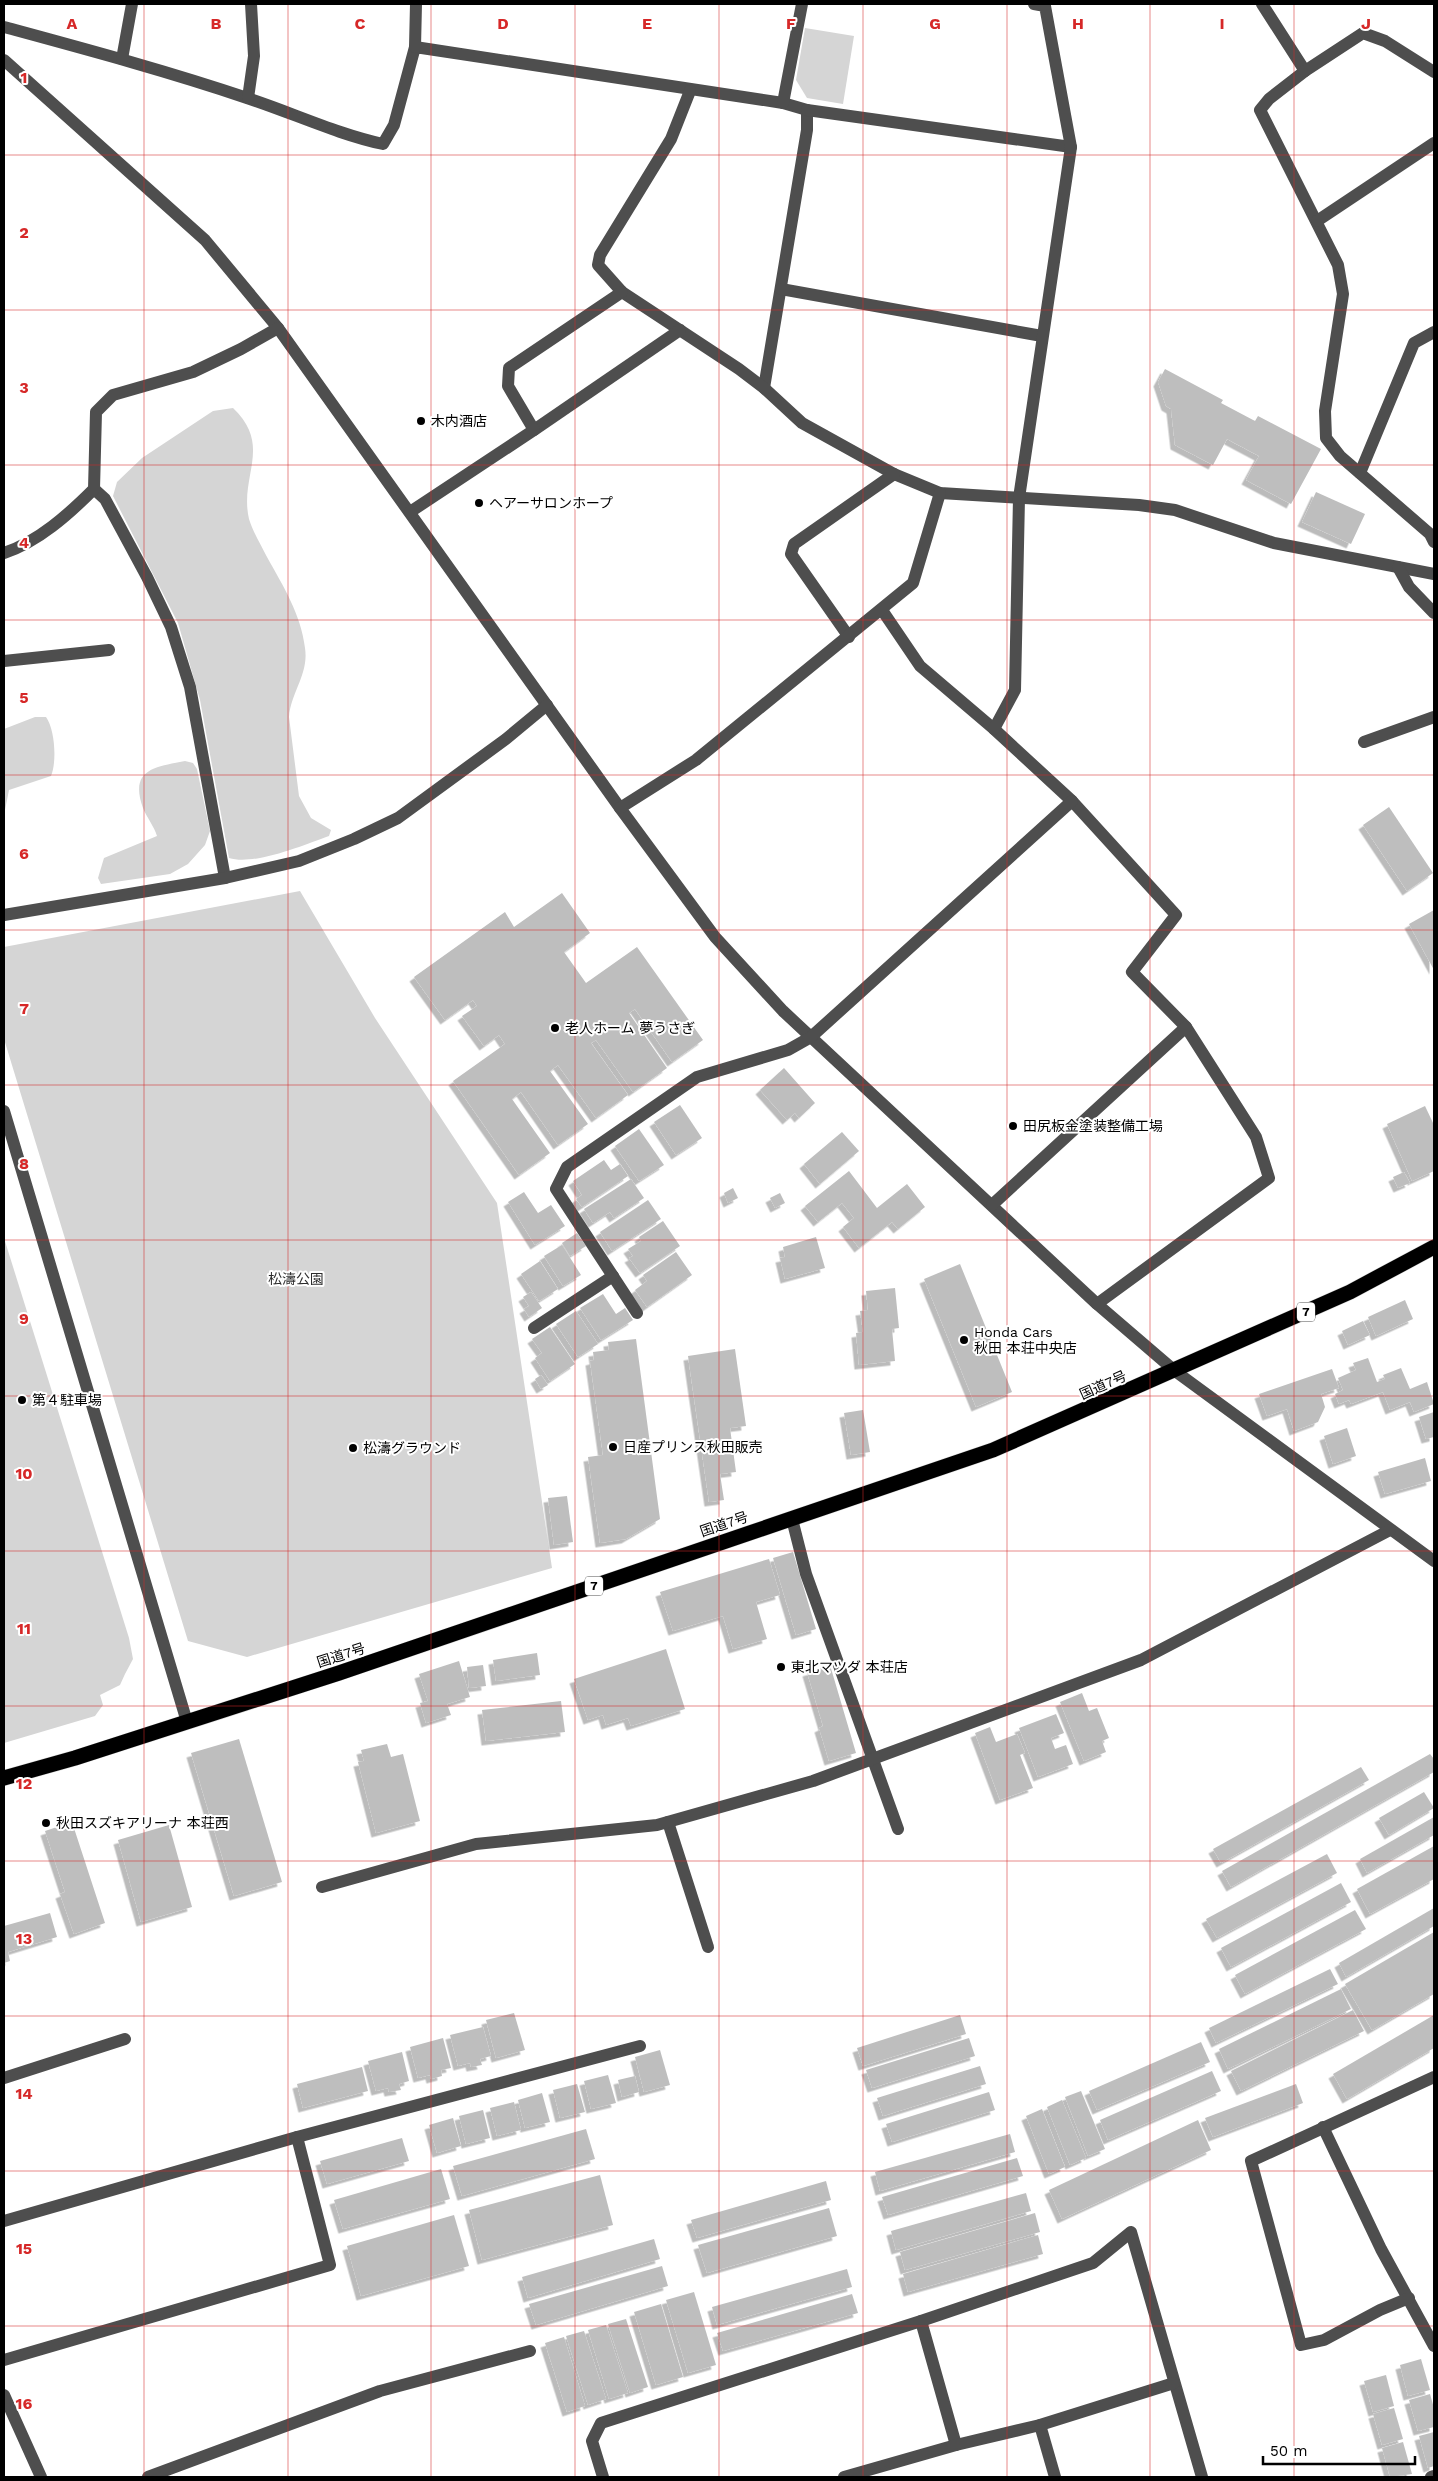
<svg xmlns="http://www.w3.org/2000/svg" width="1438" height="2481" font-family="'Work Sans','Noto Sans JP',sans-serif">
	<defs>
		<filter id="shadow"><feDropShadow dx="-4.5" dy="4.5" stdDeviation="0" flood-color="#0004"/></filter>
	</defs>
	<rect width="100%" height="100%" fill="#fff"/>
	<g fill="#d5d5d5">
		<polygon points="805,28 854,36 843,104 807,98 796,80"/>
		<path d="M233 408C273 446 239 476 249 519 253 532 261 545 267 557 283 586 301 614 305 648 309 674 291 692 289 717L299 796 311 818 331 830 329 836C304 845 254 866 229 858L200 700 178 623 113 496 117 482 142 458 213 411Z"/>
		<path d="M35 717H46C55 729 57 762 51 776L9 790 4 815V729Z"/>
		<path d="M185 761 193 763 197 769 210 831 205 845 188 864 170 874 101 884 98 878 104 858 157 836C154 826 147 818 143 808 129 769 155 767 185 761Z"/>
		<polygon points="300,891 375,1018 497,1203 552,1568 247,1657 188,1641 4,1039 4,947"/>
		<polygon points="4,1238 129,1638 133,1659 125,1674 120,1685 100,1695 103,1705 95,1716 4,1743"/>
	</g>
	<g fill="#bebebe" filter="url(#shadow)">
		<polygon points="1165,369 1223,400 1221,403 1255,421 1258,416 1321,449 1291,504 1246,480 1259,456 1227,439 1213,465 1175,445 1171,409 1166,406 1158,382"/>
		<polygon points="1316,492 1365,514 1351,544 1302,522"/>
		<polygon points="1389,807 1433,873 1407,891 1363,825"/>
		<polygon points="562,893 590,933 564,952 586,983 637,947 703,1040 672,1062 635,1009 629,1013 667,1068 633,1092 596,1040 591,1043 628,1095 596,1118 558,1065 550,1071 588,1124 558,1145 521,1092 512,1099 550,1153 519,1175 453,1081 505,1044 499,1035 484,1046 462,1016 477,1006 473,1000 445,1020 414,977 505,912 514,927"/>
		<polygon points="1434,910 1434,970 1409,924"/>
		<polygon points="784,1068 815,1103 799,1118 795,1113 787,1120 760,1090"/>
		<polygon points="680,1105 702,1138 676,1155 654,1122"/>
		<polygon points="1425,1106 1434,1125 1434,1171 1412,1181 1387,1124"/>
		<polygon points="639,1129 664,1165 639,1181 615,1146"/>
		<polygon points="842,1132 859,1151 820,1184 804,1164"/>
		<polygon points="604,1160 611,1170 620,1164 628,1176 582,1207 576,1199 582,1195 573,1181"/>
		<polygon points="849,1171 877,1208 907,1184 925,1207 898,1229 892,1222 859,1248 843,1227 854,1218 842,1203 818,1222 805,1206"/>
		<polygon points="1404,1172 1410,1183 1398,1188 1393,1177"/>
		<polygon points="631,1179 644,1198 614,1218 610,1212 593,1223 584,1209"/>
		<polygon points="733,1188 738,1198 728,1203 724,1193"/>
		<polygon points="524,1192 538,1213 551,1205 565,1226 535,1245 508,1202"/>
		<polygon points="780,1193 785,1203 775,1208 770,1198"/>
		<polygon points="648,1200 661,1219 612,1251 600,1232"/>
		<polygon points="663,1221 680,1246 640,1273 629,1258 633,1256 628,1249 641,1241 639,1237"/>
		<polygon points="577,1233 586,1246 570,1256 562,1243"/>
		<polygon points="816,1237 825,1268 785,1279 780,1258 785,1257 783,1247"/>
		<polygon points="562,1245 581,1275 563,1286 544,1256"/>
		<polygon points="676,1252 692,1275 647,1307 635,1290 647,1281 643,1275"/>
		<polygon points="540,1261 558,1289 539,1301 521,1274"/>
		<polygon points="960,1264 1012,1392 976,1407 924,1279"/>
		<polygon points="895,1288 899,1328 892,1329 895,1361 859,1365 856,1333 863,1332 860,1311 868,1310 866,1291"/>
		<polygon points="531,1292 542,1308 529,1317 524,1309 529,1306 523,1297"/>
		<polygon points="603,1294 616,1314 625,1308 633,1320 601,1340 580,1308"/>
		<polygon points="1405,1300 1413,1319 1376,1336 1368,1317"/>
		<polygon points="576,1311 598,1344 578,1357 556,1324"/>
		<polygon points="1363,1321 1370,1335 1348,1345 1342,1331"/>
		<polygon points="550,1327 575,1364 550,1381 535,1358 542,1353 532,1339"/>
		<polygon points="636,1339 660,1519 626,1539 600,1543 588,1457 603,1455 590,1361 594,1360 593,1352 609,1350 608,1342"/>
		<polygon points="735,1349 746,1426 730,1428 736,1472 720,1474 724,1500 709,1502 688,1356"/>
		<polygon points="1368,1358 1377,1382 1385,1379 1383,1375 1401,1368 1410,1389 1427,1382 1434,1404 1414,1412 1410,1402 1390,1410 1383,1392 1351,1404 1349,1400 1339,1404 1335,1394 1343,1390 1338,1378 1356,1370 1353,1363"/>
		<polygon points="1332,1369 1339,1388 1321,1394 1325,1407 1318,1422 1294,1431 1287,1409 1267,1416 1259,1394"/>
		<polygon points="541,1375 548,1385 541,1389 535,1379"/>
		<polygon points="863,1410 870,1452 851,1455 844,1413"/>
		<polygon points="1434,1412 1434,1437 1426,1439 1419,1417"/>
		<polygon points="1347,1428 1356,1456 1333,1464 1324,1436"/>
		<polygon points="1425,1458 1431,1481 1385,1494 1378,1472"/>
		<polygon points="567,1496 573,1542 554,1545 548,1498"/>
		<polygon points="793,1552 816,1629 796,1635 773,1558"/>
		<polygon points="769,1559 780,1595 756,1602 767,1639 733,1649 723,1616 673,1631 660,1592"/>
		<polygon points="666,1649 685,1709 631,1726 628,1718 606,1725 603,1715 588,1720 574,1679"/>
		<polygon points="537,1653 540,1675 496,1681 493,1660"/>
		<polygon points="459,1661 470,1697 447,1704 451,1715 426,1723 420,1703 428,1701 419,1674"/>
		<polygon points="483,1665 486,1686 469,1688 467,1667"/>
		<polygon points="830,1665 856,1753 829,1761 819,1728 823,1726 807,1672"/>
		<polygon points="1082,1693 1089,1711 1097,1708 1109,1738 1102,1741 1106,1752 1084,1761 1060,1702"/>
		<polygon points="561,1701 565,1732 486,1741 482,1710"/>
		<polygon points="1056,1714 1064,1733 1051,1738 1055,1749 1066,1745 1073,1764 1038,1777 1019,1728"/>
		<polygon points="990,1727 996,1742 1017,1734 1025,1753 1020,1755 1033,1788 1000,1800 975,1733"/>
		<polygon points="239,1739 282,1882 234,1896 191,1753"/>
		<polygon points="387,1744 391,1757 403,1754 420,1821 376,1833 358,1762 364,1761 361,1750"/>
		<polygon points="1430,1754 1434,1759 1434,1772 1231,1887 1222,1871"/>
		<polygon points="1361,1767 1369,1780 1221,1863 1213,1849"/>
		<polygon points="1424,1792 1434,1808 1389,1835 1379,1818"/>
		<polygon points="1434,1817 1434,1835 1367,1873 1360,1859"/>
		<polygon points="72,1822 105,1923 74,1934 60,1894 65,1892 45,1831"/>
		<polygon points="169,1825 192,1907 141,1922 118,1840"/>
		<polygon points="1434,1846 1434,1879 1370,1914 1357,1889"/>
		<polygon points="1327,1854 1337,1873 1217,1938 1206,1919"/>
		<polygon points="1341,1883 1351,1902 1231,1967 1221,1948"/>
		<polygon points="1434,1908 1434,1926 1346,1977 1339,1963"/>
		<polygon points="1355,1910 1366,1929 1245,1994 1235,1975"/>
		<polygon points="50,1913 57,1937 8,1952 10,1961 4,1963 4,1926"/>
		<polygon points="1434,1932 1434,1994 1372,2030 1345,1984"/>
		<polygon points="1330,1969 1338,1984 1216,2043 1209,2028"/>
		<polygon points="1341,1989 1351,2009 1228,2069 1219,2049"/>
		<polygon points="1353,2010 1364,2031 1241,2091 1231,2071"/>
		<polygon points="514,2013 525,2050 496,2058 486,2020"/>
		<polygon points="960,2015 966,2034 863,2066 857,2048"/>
		<polygon points="1434,2015 1434,2048 1347,2099 1333,2074"/>
		<polygon points="483,2027 491,2056 480,2059 482,2065 471,2067 470,2063 458,2066 450,2035"/>
		<polygon points="443,2038 451,2068 441,2070 442,2076 431,2079 430,2075 418,2078 410,2047"/>
		<polygon points="969,2038 975,2056 872,2088 866,2070"/>
		<polygon points="1201,2042 1210,2062 1097,2110 1089,2091"/>
		<polygon points="660,2050 670,2085 644,2092 635,2057"/>
		<polygon points="402,2052 409,2081 399,2084 401,2090 389,2092 388,2088 376,2091 368,2061"/>
		<polygon points="980,2066 986,2084 883,2116 877,2098"/>
		<polygon points="362,2067 368,2091 303,2108 297,2084"/>
		<polygon points="1212,2071 1221,2091 1108,2140 1100,2120"/>
		<polygon points="608,2075 616,2103 591,2109 584,2081"/>
		<polygon points="635,2076 639,2092 622,2097 618,2080"/>
		<polygon points="577,2084 585,2112 560,2118 553,2090"/>
		<polygon points="1296,2084 1303,2103 1213,2137 1205,2118"/>
		<polygon points="1081,2091 1105,2149 1088,2156 1065,2097"/>
		<polygon points="989,2092 995,2110 892,2142 886,2124"/>
		<polygon points="542,2093 550,2122 525,2128 518,2100"/>
		<polygon points="1062,2100 1086,2158 1070,2165 1047,2107"/>
		<polygon points="514,2102 521,2130 497,2136 490,2108"/>
		<polygon points="1042,2109 1065,2167 1049,2174 1026,2116"/>
		<polygon points="483,2110 490,2138 466,2144 459,2116"/>
		<polygon points="453,2118 461,2146 437,2153 429,2125"/>
		<polygon points="1198,2120 1211,2150 1062,2219 1049,2190"/>
		<polygon points="586,2129 595,2159 462,2196 453,2166"/>
		<polygon points="1010,2134 1015,2152 880,2191 875,2172"/>
		<polygon points="402,2138 409,2161 327,2184 320,2161"/>
		<polygon points="1017,2158 1023,2176 888,2215 882,2197"/>
		<polygon points="441,2169 450,2199 343,2229 334,2200"/>
		<polygon points="600,2175 613,2225 482,2260 469,2210"/>
		<polygon points="826,2181 831,2200 697,2238 691,2220"/>
		<polygon points="1026,2193 1031,2211 896,2250 891,2231"/>
		<polygon points="829,2208 837,2236 707,2273 698,2245"/>
		<polygon points="1035,2213 1040,2232 905,2270 900,2252"/>
		<polygon points="454,2215 469,2266 361,2296 347,2246"/>
		<polygon points="1038,2235 1043,2254 908,2292 903,2274"/>
		<polygon points="654,2239 660,2259 528,2298 522,2277"/>
		<polygon points="662,2266 668,2286 536,2325 529,2304"/>
		<polygon points="847,2269 852,2287 717,2325 712,2307"/>
		<polygon points="694,2292 716,2365 688,2373 666,2300"/>
		<polygon points="852,2294 858,2313 723,2351 717,2333"/>
		<polygon points="661,2304 683,2377 656,2385 634,2312"/>
		<polygon points="626,2319 648,2387 630,2393 608,2324"/>
		<polygon points="606,2325 628,2393 609,2399 588,2330"/>
		<polygon points="584,2331 606,2399 588,2405 566,2336"/>
		<polygon points="564,2337 585,2406 567,2412 545,2343"/>
		<polygon points="1421,2359 1430,2390 1408,2396 1400,2365"/>
		<polygon points="1386,2375 1394,2406 1373,2412 1364,2381"/>
		<polygon points="1430,2394 1434,2408 1434,2427 1418,2431 1409,2400"/>
		<polygon points="1394,2408 1403,2439 1382,2445 1373,2414"/>
		<polygon points="1434,2432 1434,2466 1428,2468 1419,2436"/>
		<polygon points="1403,2442 1412,2474 1390,2477 1382,2448"/>
	</g>
	<g fill="none" stroke-linecap="round" stroke-linejoin="round">
		<defs>
			<polyline id="highway" points="4,1778 75,1758 339,1673 993,1450 1350,1292 1434,1247"/>
		</defs>
		<use href="#highway" stroke="#dbdbdb" stroke-width="16"/>
		<g stroke="#4e4e4e" stroke-width="12">
			<polyline points="1262,4 1305,71 1269,99 1260,110 1338,265 1343,294 1325,411 1326,438 1340,456 1430,534 1434,542"/>
			<path d="M4 27C85 49 167 71 247 98 293 113 337 134 383 144L394 125 415 47 783 103 807 110V130L764 388"/>
			<polyline points="415,47 416,4"/>
			<polyline points="122,59 132,4"/>
			<polyline points="4,60 205,240 278,328 620,808 715,937 783,1011 1097,1304 1175,1371 1434,1561"/>
			<polyline points="1305,71 1363,33 1385,41 1434,72"/>
			<polyline points="690,91 671,139 600,255 598,265 622,292 739,369 764,388 802,423 894,474 940,493 1139,505 1175,510 1274,543 1434,574"/>
			<polyline points="248,98 254,56 251,4"/>
			<polyline points="783,103 802,4"/>
			<polyline points="807,110 1071,147"/>
			<polyline points="1317,221 1434,143"/>
			<polyline points="781,289 1042,336"/>
			<polyline points="534,430 680,330"/>
			<polyline points="1360,473 1414,343 1434,332"/>
			<polyline points="94,489 105,499 147,577 171,627 190,687 225,878"/>
			<polyline points="410,512 534,430 508,386 509,368 622,292"/>
			<path d="M4 553C38 542 69 514 94 489L96 412 113 395 193 372 241 349 278 328"/>
			<polyline points="1398,567 1409,587 1434,613"/>
			<polyline points="882,610 920,666 994,729 1072,801 1176,915 1132,972 1186,1027 1256,1137 1269,1178 1097,1304"/>
			<polyline points="849,637 791,554 794,544 894,474"/>
			<polyline points="4,661 109,650"/>
			<polyline points="994,729 1015,690 1019,498 1071,147 1045,6 1034,4"/>
			<polyline points="1364,742 1434,717"/>
			<polyline points="620,808 696,760 913,583 940,493"/>
			<polyline points="4,915 225,878 299,861 354,839 398,818 506,739 547,705"/>
			<polyline points="4,1111 187,1722"/>
			<polyline points="992,1205 1186,1027"/>
			<polyline points="637,1313 556,1189 567,1167 697,1077 788,1050 811,1037 1072,801"/>
			<polyline points="534,1328 613,1276"/>
			<polyline points="792,1519 806,1574 898,1829"/>
			<polyline points="668,1822 708,1947"/>
			<polyline points="322,1887 476,1844 657,1825 813,1781 1141,1660 1390,1530"/>
			<polyline points="4,2078 125,2039"/>
			<polyline points="1323,2127 1381,2249 1434,2346"/>
			<polyline points="4,2221 297,2137"/>
			<polyline points="1409,2298 1380,2310 1324,2340 1301,2345 1251,2161 1434,2077"/>
			<polyline points="921,2321 956,2445"/>
			<polyline points="4,2360 330,2265 297,2137 640,2046"/>
			<polyline points="4,2395 41,2477"/>
			<polyline points="1040,2425 1055,2477"/>
			<polyline points="148,2477 380,2391 530,2351"/>
			<polyline points="603,2477 592,2441 601,2423 921,2321 1093,2263 1131,2232 1202,2477"/>
			<polyline points="844,2477 956,2445 1040,2425 1174,2383"/>
			<polyline points="1431,2477 1434,2476"/>
		</g>
		<use href="#highway" stroke="#000" stroke-width="15"/>
	</g>
	<path fill="none" stroke="#d62828" stroke-width="1" stroke-opacity="0.55" d="M144 4V2477M288 4V2477M431 4V2477M575 4V2477M719 4V2477M863 4V2477M1007 4V2477M1150 4V2477M1294 4V2477M4 155H1434M4 310H1434M4 465H1434M4 620H1434M4 775H1434M4 930H1434M4 1085H1434M4 1240H1434M4 1396H1434M4 1551H1434M4 1706H1434M4 1861H1434M4 2016H1434M4 2171H1434M4 2326H1434"/>
	<g fill="#000" stroke="#fff" stroke-width="2">
		<circle cx="421" cy="421" r="5"/>
		<circle cx="479" cy="503" r="5"/>
		<circle cx="555" cy="1028" r="5"/>
		<circle cx="1013" cy="1126" r="5"/>
		<circle cx="964" cy="1340" r="5"/>
		<circle cx="22" cy="1400" r="5"/>
		<circle cx="613" cy="1447" r="5"/>
		<circle cx="353" cy="1448" r="5"/>
		<circle cx="781" cy="1667" r="5"/>
		<circle cx="46" cy="1823" r="5"/>
	</g>
	<g text-anchor="middle" dominant-baseline="central" stroke-width="4" stroke-linejoin="round" paint-order="stroke">
		<g fill="#fff" stroke="#4c4c4c" stroke-width="1">
			<rect x="1297" y="1302.5" width="18" height="19" rx="4"/>
			<rect x="585" y="1576.5" width="18" height="19" rx="4"/>
		</g>
		<g font-size="12" font-weight="bold" fill="#000">
			<text x="1306" y="1312">7</text>
			<text x="594" y="1586">7</text>
		</g>
		<g font-size="14" fill="#000" stroke="#fff" text-anchor="start">
			<text x="431" y="421">木内酒店</text>
			<text x="489" y="503">ヘアーサロンホープ</text>
			<text x="565" y="1028">老人ホーム 夢うさぎ</text>
			<text x="1023" y="1126">田尻板金塗装整備工場</text>
			<text x="974" y="1332">Honda Cars<tspan x="974" dy="16">秋田 本荘中央店</tspan></text>
			<text x="32" y="1400">第４駐車場</text>
			<text x="623" y="1447">日産プリンス秋田販売</text>
			<text x="363" y="1448">松濤グラウンド</text>
			<text x="791" y="1667">東北マツダ 本荘店</text>
			<text x="56" y="1823">秋田スズキアリーナ 本荘西</text>
		</g>
		<g font-size="14" fill="#2c2c2c" stroke="#fff">
			<text x="296" y="1279">松濤公園</text>
		</g>
		<g font-size="14" fill="#000" stroke="#fff">
			<text transform="translate(1103 1385) rotate(-24)">国道7号</text>
			<text transform="translate(724 1524) rotate(-19)">国道7号</text>
			<text transform="translate(341 1655) rotate(-18)">国道7号</text>
		</g>
	</g>
	<g font-size="16" text-anchor="middle" font-weight="bold" fill="#d62828" stroke="#fff" stroke-width="4" stroke-linejoin="round" paint-order="stroke">
		<text x="72" y="29">A</text>
		<text x="216" y="29">B</text>
		<text x="360" y="29">C</text>
		<text x="503" y="29">D</text>
		<text x="647" y="29">E</text>
		<text x="791" y="29">F</text>
		<text x="935" y="29">G</text>
		<text x="1078" y="29">H</text>
		<text x="1222" y="29">I</text>
		<text x="1366" y="29">J</text>
		<text x="24" y="83">1</text>
		<text x="24" y="238">2</text>
		<text x="24" y="393">3</text>
		<text x="24" y="548">4</text>
		<text x="24" y="703">5</text>
		<text x="24" y="859">6</text>
		<text x="24" y="1014">7</text>
		<text x="24" y="1169">8</text>
		<text x="24" y="1324">9</text>
		<text x="24" y="1479">10</text>
		<text x="24" y="1634">11</text>
		<text x="24" y="1789">12</text>
		<text x="24" y="1944">13</text>
		<text x="24" y="2099">14</text>
		<text x="24" y="2254">15</text>
		<text x="24" y="2409">16</text>
	</g>
	<rect width="1438" height="2481" fill="none" stroke="#000000" stroke-width="10"/>
	<path d="M1263 2456v8h152v-8" fill="none" stroke="#000000" stroke-width="2.5"/>
	<text x="1270" y="2456" font-size="15" fill="#000000" stroke="#ffffff" stroke-width="4" paint-order="stroke">50 m</text>
</svg>
